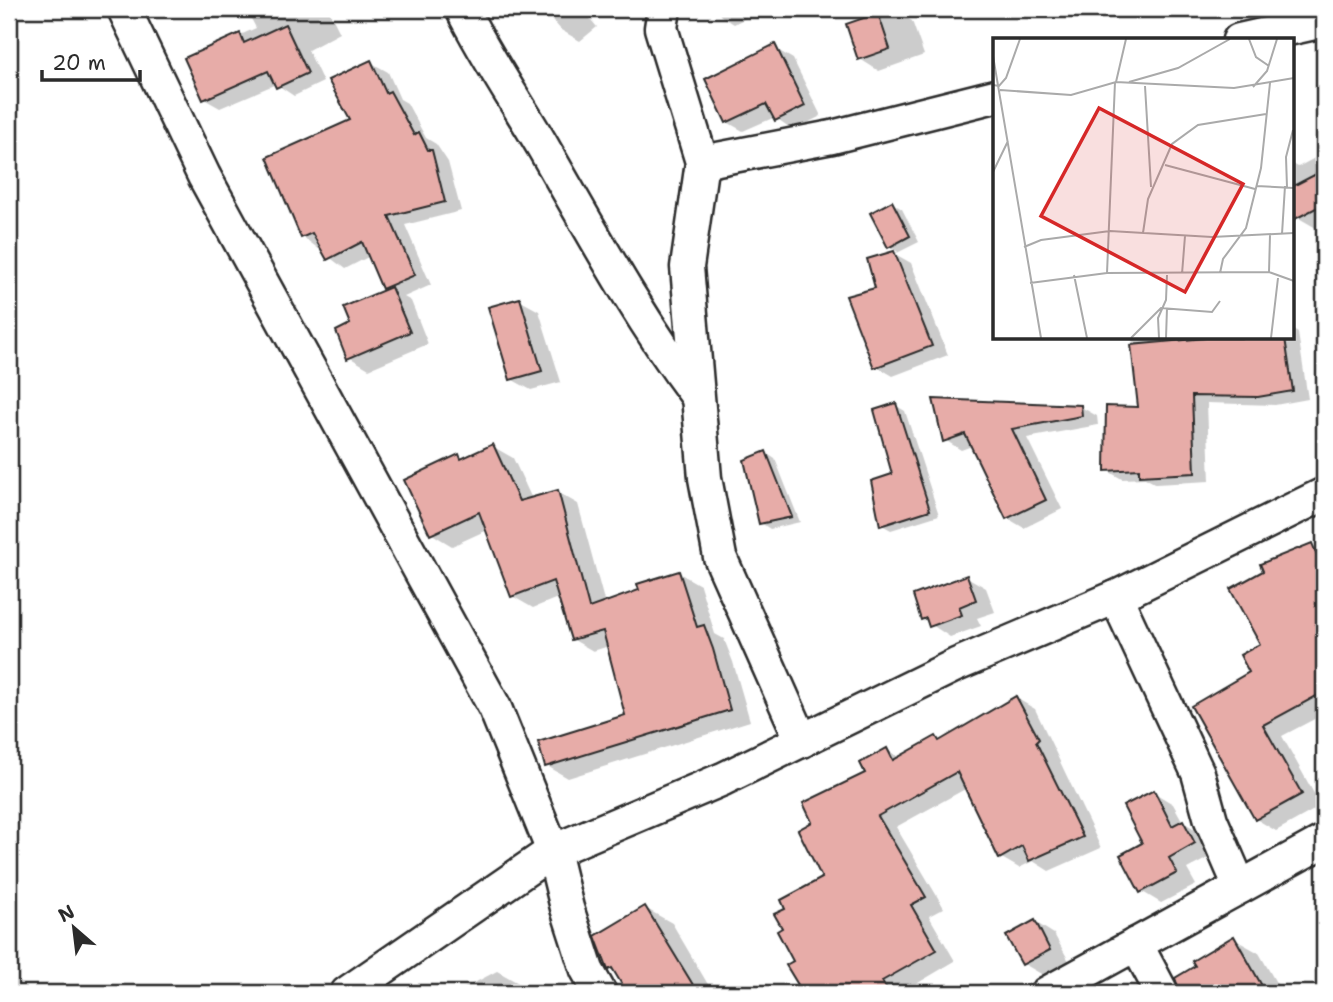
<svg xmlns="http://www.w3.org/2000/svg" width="1333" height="1002" font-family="'Shantell Sans',sans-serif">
	<rect width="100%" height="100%" fill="#fff"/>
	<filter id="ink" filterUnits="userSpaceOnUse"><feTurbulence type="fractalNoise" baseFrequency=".0143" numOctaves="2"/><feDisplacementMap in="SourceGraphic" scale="14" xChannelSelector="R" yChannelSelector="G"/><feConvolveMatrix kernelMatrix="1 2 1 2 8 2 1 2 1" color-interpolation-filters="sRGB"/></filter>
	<g filter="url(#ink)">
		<g fill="#0003">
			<polygon points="246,9 328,9 340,33 308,50 323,82 294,96 276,84 220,108 204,99 186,59 256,28"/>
			<polygon points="543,9 582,9 597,27 580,41 561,30"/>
			<polygon points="716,9 763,9 734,24 721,16"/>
			<polygon points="892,10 912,21 924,55 879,71 860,59 848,25"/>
			<polygon points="776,49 793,59 821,116 793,130 775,117 743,131 727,122"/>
			<polygon points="370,62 388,72 400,99 407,103 426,138 436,144 448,162 461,211 405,225 431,285 404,297 411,301 428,344 369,369 349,357 353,325 388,290 384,288 370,256 345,269 303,237 352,121"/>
			<polygon points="1324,153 1324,224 1316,228 1297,217 1293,208 1293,164 1298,167"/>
			<polygon points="892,203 902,209 919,242 895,254 911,263 948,355 893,376 876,366 877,289 869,261 898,252 889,246"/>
			<polygon points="519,300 539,311 561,382 531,390 511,379"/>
			<polygon points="1293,330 1298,333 1308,399 1275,405 1207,403 1210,481 1156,484 1145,478 1122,479 1106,470 1140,409 1132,338 1293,338"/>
			<polygon points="935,401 1081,407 1097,416 1098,425 1027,438 1062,509 1024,528 1007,518 972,446 961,450 945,440"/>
			<polygon points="895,405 905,411 939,515 891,530 882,525 894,475"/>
			<polygon points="492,446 513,458 532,499 557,492 578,504 605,604 679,573 700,585 715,634 724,639 733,662 750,721 568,778 547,766 627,717 609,646 593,651 572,639 560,597 533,608 512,596 487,530 452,546 432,534 458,456 465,459"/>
			<polygon points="766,453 775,459 800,522 770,529 761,523"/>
			<polygon points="1312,545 1324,552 1324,714 1282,736 1321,806 1276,831 1256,819 1251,672"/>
			<polygon points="967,577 986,588 995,612 977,618 981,626 950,637 923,619"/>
			<polygon points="1016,698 1035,709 1101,848 1049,871 1033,861 1019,868 1000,857 967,788 896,827 944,908 929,916 955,961 901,993 805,993 789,966 796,962 784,929 788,909 824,879 815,823 868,773 887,750 901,758 936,738 941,741"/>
			<polygon points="1153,792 1173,804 1183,822 1203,834 1214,855 1187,869 1196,885 1161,903 1141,891 1145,843"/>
			<polygon points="645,908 672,923 713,993 629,993 617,973 610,969"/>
			<polygon points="1035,922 1054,934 1069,961 1043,975 1024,964"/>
			<polygon points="1234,939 1259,953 1282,993 1182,993 1177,979"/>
			<polygon points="497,971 522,985 526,993 455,993"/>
		</g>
		<g fill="#e7aca8" stroke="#2b2b2b" stroke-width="2">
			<polygon points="878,13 890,49 858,60 846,24"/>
			<polygon points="285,24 308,73 276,88 268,71 203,100 184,58 240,33 244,43"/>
			<polygon points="775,44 805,106 775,121 766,104 726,123 705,79"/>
			<polygon points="371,60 386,93 390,91 414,135 419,132 428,150 432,150 445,202 389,216 415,275 382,289 362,242 327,260 312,233 301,238 267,157 350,120 328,80"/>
			<polygon points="1324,170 1324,204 1293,220 1293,186"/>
			<polygon points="892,201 910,236 888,248 870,213"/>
			<polygon points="894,251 932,346 874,368 846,296 875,288 867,259"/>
			<polygon points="391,287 410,332 347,359 336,331 350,324 343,307"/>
			<polygon points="520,298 542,371 510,380 488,307"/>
			<polygon points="1206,338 1285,338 1293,391 1258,397 1192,396 1195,473 1139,476 1139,469 1105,471 1106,406 1138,407 1131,345"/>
			<polygon points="933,399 1081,405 1082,416 1012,429 1046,500 1006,519 965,434 943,442"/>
			<polygon points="896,403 930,510 880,526 871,481 892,474 874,410"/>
			<polygon points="493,444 519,501 558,490 589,608 639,590 637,584 679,571 697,627 704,625 713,649 730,710 545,767 538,742 625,715 603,631 571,640 553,581 511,597 479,512 430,535 404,480 459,454 461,459"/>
			<polygon points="766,451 792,517 759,524 744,460"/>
			<polygon points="1312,543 1324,573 1324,692 1263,725 1302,794 1255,820 1191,706 1249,672 1240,655 1260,644 1230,589 1263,571 1260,564"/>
			<polygon points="967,575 976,600 959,607 962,615 929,627 926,618 921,620 913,595"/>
			<polygon points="1016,696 1039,739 1036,742 1083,837 1029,861 1022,846 999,859 957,772 878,816 926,897 911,905 937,950 882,981 889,993 803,993 786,965 793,961 777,931 782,928 774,914 785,909 781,900 822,878 798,830 812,822 803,803 865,773 860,763 887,748 893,760 936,736 939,741"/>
			<polygon points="1154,790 1172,826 1183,820 1195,843 1169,858 1177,873 1140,893 1120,855 1142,843 1123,806"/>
			<polygon points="645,906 698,993 627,993 612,968 608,970 595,936"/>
			<polygon points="1035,920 1050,950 1022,965 1006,936"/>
			<polygon points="1234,936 1266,993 1180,993 1175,978 1195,966 1192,961"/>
		</g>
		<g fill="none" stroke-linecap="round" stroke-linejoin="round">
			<defs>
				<g id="street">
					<polyline points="124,9 204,176 495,708 553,851 567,908 587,970 600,993"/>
					<path d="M462 9C486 57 516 101 543 147 592 232 638 317 697 396"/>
					<polyline points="664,9 661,28 702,162 687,267 705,478 720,557 802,741"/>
					<polyline points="1239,40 1324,21"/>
					<polyline points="702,162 832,137 995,96"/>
					<polyline points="1116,597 1198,773 1211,820 1240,887"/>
					<polyline points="1136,944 1162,993"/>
					<polyline points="347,993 553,851 723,779 956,665 1116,597 1324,494"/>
					<polyline points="1047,993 1324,841"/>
				</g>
			</defs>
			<use href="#street" stroke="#2b2b2b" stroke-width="37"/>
			<use href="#street" stroke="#fff" stroke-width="32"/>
		</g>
	</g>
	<g transform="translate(993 38)">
		<rect width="301" height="301" fill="#fff"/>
		<path fill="none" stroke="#aaa" stroke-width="2" d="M256 1 263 19 276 28M0 18 48 300M123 44 133 1M136 44 185 30 237 1M0 47 6 48 13 40 27 1M152 48 158 149M260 49 274 33 284 1M7 52 78 57 123 44 241 50 301 40M172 127 262 151M0 134 15 103M263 148 301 150M294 149 293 119 300 92M150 195 155 161 179 106 205 87 273 76M289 196 292 148M31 209 48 202 117 193 219 199 301 195M276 234 277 197M114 235 122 44M227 235 230 221 253 190 268 130 277 45M189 236 192 198M81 237 94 300M37 245 114 235 276 234 301 243M138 300 168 270 219 274 227 263M166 300 165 280 173 262 174 237M173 300 174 270M278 300 285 240"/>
		<path fill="#d62828" fill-opacity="0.15" stroke="#d62828" stroke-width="3.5" d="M106 70 250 146 192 254 48 178Z"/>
		<rect width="301" height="301" fill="none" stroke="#2b2b2b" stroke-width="3.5"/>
	</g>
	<rect width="1333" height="1002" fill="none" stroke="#fff" stroke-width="35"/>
	<rect x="18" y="18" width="1298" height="967" fill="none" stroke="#2b2b2b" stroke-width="2.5" filter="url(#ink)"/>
	<g transform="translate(74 928) rotate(332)" stroke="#ffffff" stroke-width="5" paint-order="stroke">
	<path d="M0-5L12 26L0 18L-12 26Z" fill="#2b2b2b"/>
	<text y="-10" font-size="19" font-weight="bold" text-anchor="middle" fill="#2b2b2b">N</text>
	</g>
	<path d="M42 70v10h98v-10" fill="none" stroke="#2b2b2b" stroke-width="3.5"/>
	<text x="52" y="70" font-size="21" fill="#2b2b2b" stroke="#ffffff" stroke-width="5" paint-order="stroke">20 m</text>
</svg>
